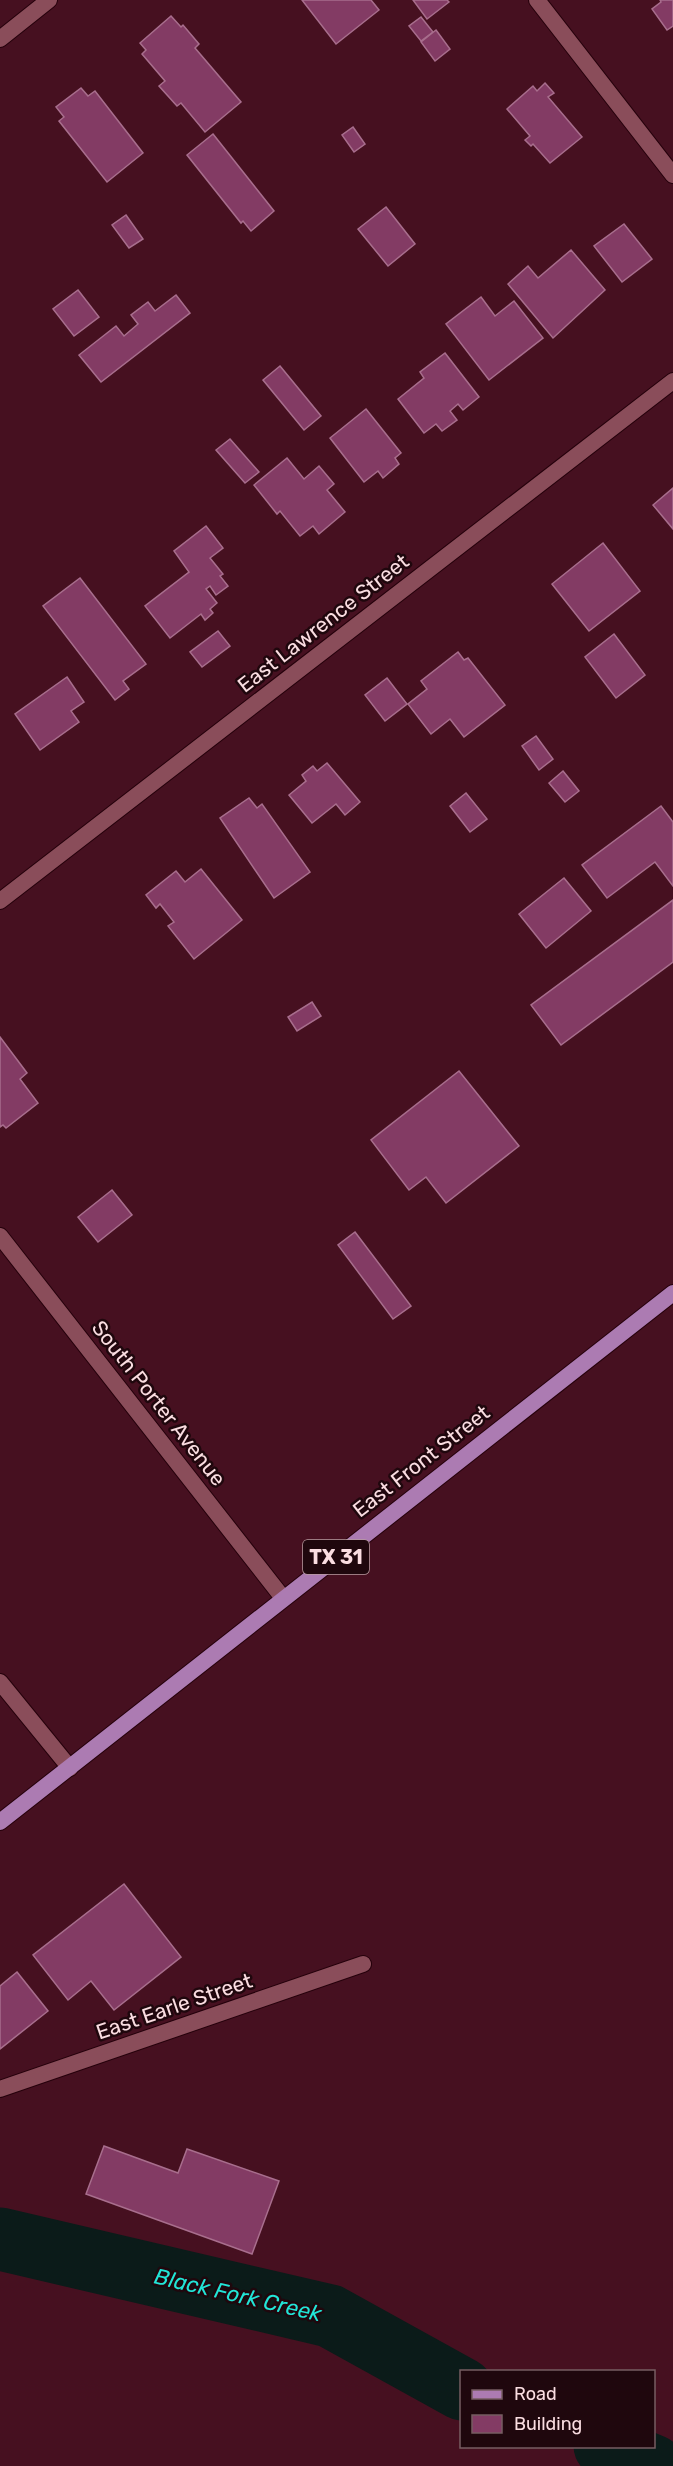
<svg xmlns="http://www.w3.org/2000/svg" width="673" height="2466" font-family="Rubik,sans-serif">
	<rect width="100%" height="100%" fill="#461020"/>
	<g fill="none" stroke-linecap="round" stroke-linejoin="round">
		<g stroke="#0b1b19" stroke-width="63">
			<polyline points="0,2239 330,2316 462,2389"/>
			<polyline points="605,2446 653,2466"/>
		</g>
	</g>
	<g fill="#833b64" stroke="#a86e8d" stroke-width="1.5">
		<polygon points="302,0 371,0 379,10 336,44"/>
		<polygon points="413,0 447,0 449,2 427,19"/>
		<polygon points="660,0 673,0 673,26 667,30 652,9 661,2"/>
		<polygon points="171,16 181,27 183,25 199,44 195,48 241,102 205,132 181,103 177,106 159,86 165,81 142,54 146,50 140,43"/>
		<polygon points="421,17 433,32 421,41 409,26"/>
		<polygon points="436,30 450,49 435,61 421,42"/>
		<polygon points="545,83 554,93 548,97 582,137 550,163 533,144 531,146 525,140 530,136 507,109 533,86 537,91"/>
		<polygon points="81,88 88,96 95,91 143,153 107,182 59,121 64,117 56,107"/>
		<polygon points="353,127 365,144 354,152 342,135"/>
		<polygon points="213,134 274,211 251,231 243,221 241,223 187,155"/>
		<polygon points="386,207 415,244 388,266 358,229"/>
		<polygon points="126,215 143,239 129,248 112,225"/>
		<polygon points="624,224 652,259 622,282 594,246"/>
		<polygon points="571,250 605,290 553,338 508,284 528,266 538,278"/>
		<polygon points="78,290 99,317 74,336 53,309"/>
		<polygon points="176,295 190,313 101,382 79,355 116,326 124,336 138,324 131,315 148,302 155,311"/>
		<polygon points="481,297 495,316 514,301 543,338 489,380 446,324"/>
		<polygon points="445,353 479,397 463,410 458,404 450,411 457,420 442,431 436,424 424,433 398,399 424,378 420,372"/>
		<polygon points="280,366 321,416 304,430 263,380"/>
		<polygon points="366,409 401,453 395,458 399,464 383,478 378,471 364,482 330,438"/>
		<polygon points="230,439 259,472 245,483 216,450"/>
		<polygon points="287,458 304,479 319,466 334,484 327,490 345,512 319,534 313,526 300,536 280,511 277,514 254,485"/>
		<polygon points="673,488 673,529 653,505"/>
		<polygon points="206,526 223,548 210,558 223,574 220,576 228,586 216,595 210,586 206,589 217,603 210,609 213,613 205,620 201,614 170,638 145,606 189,572 174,551"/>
		<polygon points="603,543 640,591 589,631 552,584"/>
		<polygon points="80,578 146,664 123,681 129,689 115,700 43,606"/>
		<polygon points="218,631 230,646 202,667 190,652"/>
		<polygon points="614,634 645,675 616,698 585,657"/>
		<polygon points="458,652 464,660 468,658 505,705 464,737 450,719 431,734 408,704 427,689 421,681"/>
		<polygon points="67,677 84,702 71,711 79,722 40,750 15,714"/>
		<polygon points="387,678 407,704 385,721 365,695"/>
		<polygon points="536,736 553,759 539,770 522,746"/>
		<polygon points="327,763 360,802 345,815 336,804 312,823 289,795 306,781 302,775 313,766 317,771"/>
		<polygon points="563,771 579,791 565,802 549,783"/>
		<polygon points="466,793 487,819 470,832 450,806"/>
		<polygon points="249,798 257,808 262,804 310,872 274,898 220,818"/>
		<polygon points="661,806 673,822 673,886 655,862 607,898 582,865"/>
		<polygon points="201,869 242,920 194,959 168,926 174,922 160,904 156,908 146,895 176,871 185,882"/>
		<polygon points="564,878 591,911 546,948 519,914"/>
		<polygon points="673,900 673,962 561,1045 531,1005"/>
		<polygon points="312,1002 321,1016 297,1031 288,1017"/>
		<polygon points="0,1037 27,1073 20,1079 38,1103 6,1128 3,1125 0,1127"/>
		<polygon points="459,1071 519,1146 446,1203 426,1177 409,1190 371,1140"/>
		<polygon points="112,1190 132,1215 98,1242 78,1217"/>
		<polygon points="355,1232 411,1306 393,1319 338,1245"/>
		<polygon points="124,1884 181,1957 114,2010 91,1981 68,2000 33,1955"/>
		<polygon points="17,1972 48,2011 0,2049 0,1986"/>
		<polygon points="104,2146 178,2173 187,2149 279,2181 252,2254 86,2194"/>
	</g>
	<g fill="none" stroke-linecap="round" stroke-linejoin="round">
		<defs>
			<polyline id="service" points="0,1682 70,1768"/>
			<g id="minor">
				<polyline points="0,39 49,0"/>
				<polyline points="0,901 673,381"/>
				<polyline points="0,1236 283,1598"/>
				<polyline points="0,2089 363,1964"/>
			</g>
			<polyline id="tertiary" points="537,0 673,175"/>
			<polyline id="primary" points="0,1822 673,1293"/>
		</defs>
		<use href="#service" stroke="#25010b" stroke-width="18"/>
		<use href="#minor" stroke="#25010b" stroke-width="18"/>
		<use href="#tertiary" stroke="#25010b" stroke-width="18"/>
		<use href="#primary" stroke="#25010b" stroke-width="18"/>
		<use href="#service" stroke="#8a4d5a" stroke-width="16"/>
		<use href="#minor" stroke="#8a4d5a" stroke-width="16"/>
		<use href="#tertiary" stroke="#8a4d5a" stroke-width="16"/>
		<use href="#primary" stroke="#ac7bb2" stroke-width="16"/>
	</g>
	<g text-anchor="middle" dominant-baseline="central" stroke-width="5" stroke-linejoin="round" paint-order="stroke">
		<rect fill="#1f070d" stroke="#b89da1" stroke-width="1.5" x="303" y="1540" width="66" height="34" rx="4.5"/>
		<g font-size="20" font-weight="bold" fill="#fadde1">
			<text x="336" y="1557">TX 31</text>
		</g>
		<g font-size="21" fill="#fadde1" stroke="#1f070d">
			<text transform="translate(323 623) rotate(-38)">East Lawrence Street</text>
			<text transform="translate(159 1403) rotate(52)">South Porter Avenue</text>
			<text transform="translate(421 1461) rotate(-38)">East Front Street</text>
			<text transform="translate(174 2006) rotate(-19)">East Earle Street</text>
		</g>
		<g font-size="22" font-style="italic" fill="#22e5d7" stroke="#1f070d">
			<text transform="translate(238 2295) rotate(13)">Black Fork Creek</text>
		</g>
	</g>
	<rect x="460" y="2370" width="195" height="78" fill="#1f070d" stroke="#775d62" stroke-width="1.5"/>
	<rect x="472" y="2390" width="30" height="9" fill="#ac7bb2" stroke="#775d62" stroke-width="1.5"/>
	<text x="514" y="2400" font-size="18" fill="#fadde1">Road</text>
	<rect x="472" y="2415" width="30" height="18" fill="#833b64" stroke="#775d62" stroke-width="1.5"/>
	<text x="514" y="2430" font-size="18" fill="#fadde1">Building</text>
</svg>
